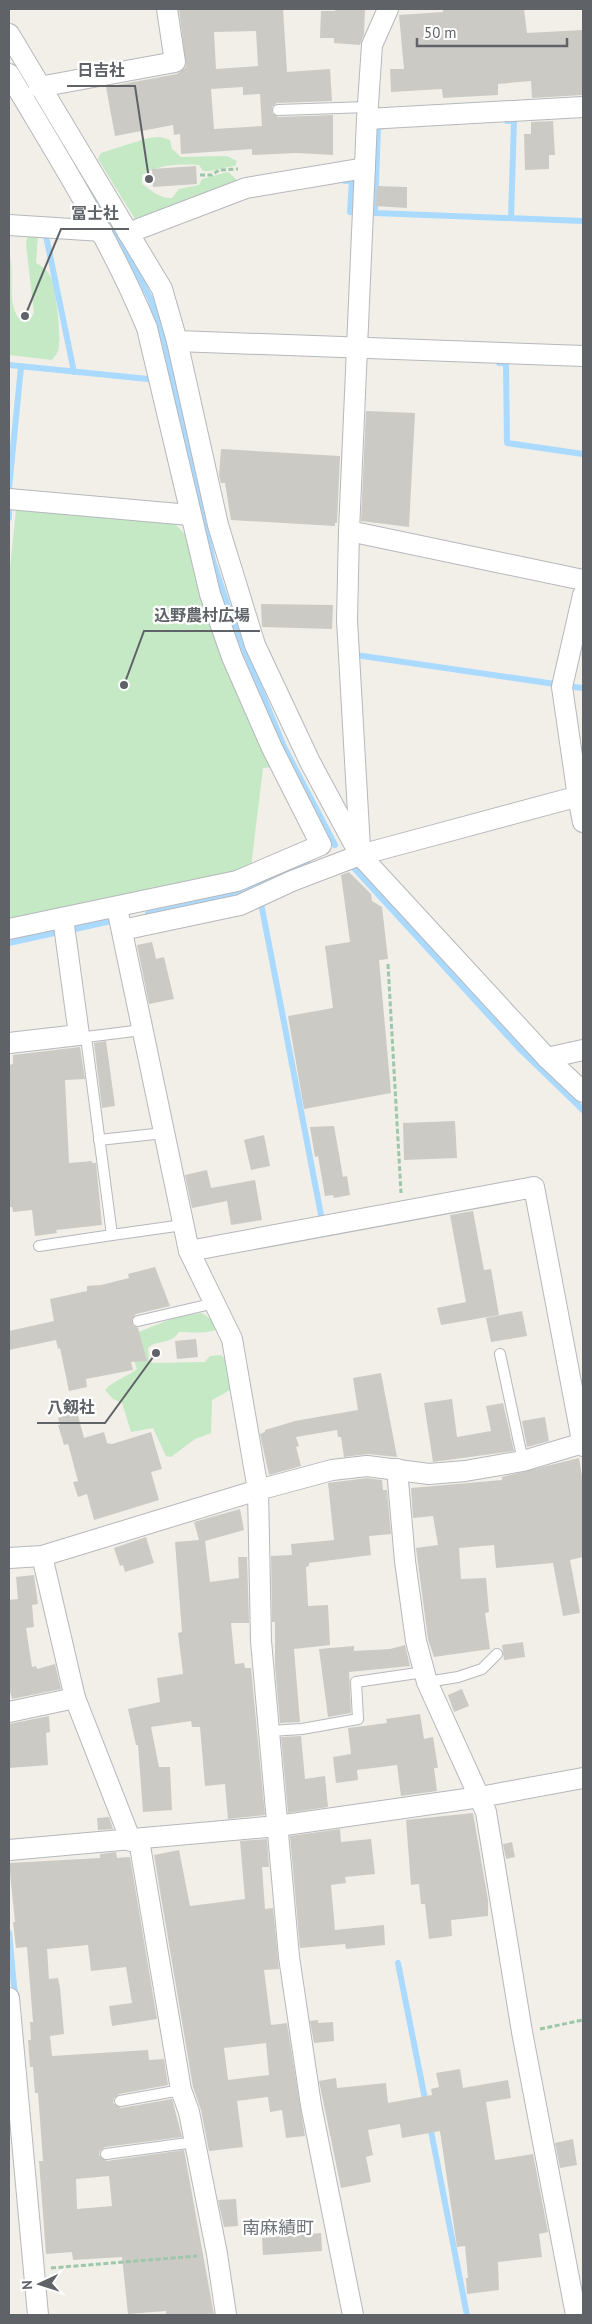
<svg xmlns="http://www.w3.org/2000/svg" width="592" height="2324" font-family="'PT Sans','Noto Sans JP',sans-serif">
	<rect width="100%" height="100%" fill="#f1efe8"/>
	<g fill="#c5e8c5">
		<path d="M160 137 170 140 172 149 181 157 227 156 237 161 235 166C225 167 212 172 203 171L199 165C178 164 160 164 142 175V184C151 190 160 199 172 198L179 189 199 185 202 179 228 172 235 178 239 186 140 220 135 219 98 159 101 153 148 138Z"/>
		<path d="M33 234 38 236 36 263C44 267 49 272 52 280 56 294 62 337 58 351 57 354 54 357 52 360L9 355V252C16 275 5 304 21 321H29L34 313 26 245 27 238Z"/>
		<polygon points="16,510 175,524 187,536 273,767 263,768 251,867 238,874 9,920 9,578"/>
		<path d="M201 1313C209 1316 213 1321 216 1330 203 1334 192 1332 179 1332 171 1345 158 1339 148 1348L149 1361 153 1363 205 1362 210 1356 221 1355 227 1361 232 1389 212 1400 211 1433 195 1439 171 1457 166 1456 153 1428 131 1432 122 1403 113 1399 105 1390C114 1380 127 1377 137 1369L126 1337 174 1318Z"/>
	</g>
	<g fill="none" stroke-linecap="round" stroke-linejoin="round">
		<g stroke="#aadaff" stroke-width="6">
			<polyline points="35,96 118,236 150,298 164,339 213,561 233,622 284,747 335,845"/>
			<polyline points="507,121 514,121 511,218"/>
			<polyline points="385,126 378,127 375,213 583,221"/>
			<polyline points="345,181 352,180 350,212"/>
			<polyline points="46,236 74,372"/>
			<polyline points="499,363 506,363 507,443 583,454"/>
			<polyline points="9,365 148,379"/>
			<polyline points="9,488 21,367"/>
			<polyline points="9,518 9,510"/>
			<polyline points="356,655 555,684"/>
			<polyline points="574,687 583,688"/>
			<polyline points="354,868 518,1047 583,1110"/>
			<polyline points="261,903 322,1220"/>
			<polyline points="148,914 232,896 283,873 309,864"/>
			<polyline points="75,929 111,921"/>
			<polyline points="9,943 54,933"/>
			<polyline points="9,1933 15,1996"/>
			<polyline points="398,1963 426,2104"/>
			<polyline points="430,2126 467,2315"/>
		</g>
	</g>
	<g fill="#cccac5" fill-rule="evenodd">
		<path d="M179 9H283L287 72 330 69 332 101 277 103 272 107V113L278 117 333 115V155L296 153 252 155V149L181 154 180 134 174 135 173 125 115 136 106 87 177 74 186 67ZM256 31 258 66 216 69 214 32ZM243 87V95L260 94 262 126 214 129 211 89Z"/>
		<polygon points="336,9 365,9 364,34 360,45 334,43 334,38 320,38 321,11 335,11"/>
		<polygon points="443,9 524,9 527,33 583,30 583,95 532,98 531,81 498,84 498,95 443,98 442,89 391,92 390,69 404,69 399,15 443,12"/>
		<polygon points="553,121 555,155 549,155 549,169 525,170 524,134 531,134 531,122"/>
		<polygon points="196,166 197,184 153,187 152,169"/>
		<polygon points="377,186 407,187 407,208 376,206"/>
		<polygon points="366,411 415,413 409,527 361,521"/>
		<polygon points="221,449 340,456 337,523 335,523 335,526 231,520 225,483 221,483 219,475"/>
		<polygon points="261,604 333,605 332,629 262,627"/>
		<polygon points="349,872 371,894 372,901 382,907 388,959 379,960 391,1093 304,1109 288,1016 333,1008 325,946 350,942 341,875"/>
		<polygon points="152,942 156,959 164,957 174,999 149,1004 137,945"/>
		<polygon points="106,1041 115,1106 102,1108 94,1043"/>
		<polygon points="80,1047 85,1079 65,1080 69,1163 92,1161 92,1163 96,1163 102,1225 56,1230 57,1233 35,1236 32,1210 13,1212 12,1207 9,1207 9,1065 13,1064 13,1055"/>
		<polygon points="455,1121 457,1158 404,1160 403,1123"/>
		<polygon points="334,1126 343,1177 347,1176 350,1195 334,1198 333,1195 325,1196 318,1156 315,1157 310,1127"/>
		<polygon points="264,1135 270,1166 251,1170 244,1140"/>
		<polygon points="207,1170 211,1188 255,1180 262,1220 231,1225 227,1201 192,1208 185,1175"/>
		<polygon points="473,1211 484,1270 491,1269 499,1315 441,1325 437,1308 466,1302 450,1215"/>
		<polygon points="155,1267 170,1306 136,1314 132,1319 133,1325 138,1328 147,1361 131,1362 133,1370 86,1379 87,1387 69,1391 60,1348 58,1349 56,1340 9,1350 9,1331 54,1321 50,1299 87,1291 87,1286 101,1285 129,1278 128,1274"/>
		<polygon points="522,1311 527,1336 491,1342 486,1318"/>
		<polygon points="196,1339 198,1357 177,1359 175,1341"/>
		<polygon points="381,1373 397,1457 368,1454 344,1457 341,1437 338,1437 337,1430 296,1437 299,1446 296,1447 301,1466 269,1475 260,1434 265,1432 265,1430 295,1421 358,1410 353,1378"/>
		<polygon points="452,1399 457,1437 491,1431 486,1406 503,1403 514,1451 433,1462 424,1403"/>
		<polygon points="77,1412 84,1438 104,1432 107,1443 112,1444 151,1432 162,1469 151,1472 159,1500 94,1520 87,1494 78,1497 73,1482 78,1481 68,1444 64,1445 58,1425 60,1425 58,1418"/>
		<polygon points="545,1417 549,1441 527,1447 522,1421"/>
		<polygon points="579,1458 583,1482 583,1557 570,1560 580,1613 563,1616 553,1563 496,1568 494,1545 459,1548 461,1579 486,1578 489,1612 485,1613 490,1649 434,1657 428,1639 416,1548 438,1545 433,1516 413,1518 411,1488 502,1480 502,1477"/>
		<polygon points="367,1478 382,1480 383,1490 387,1490 391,1534 369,1536 371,1555 309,1563 309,1566 306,1567 308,1606 328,1605 330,1645 294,1649 300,1722 280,1723 275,1666 275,1622 272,1622 271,1556 292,1555 291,1544 334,1540 328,1483"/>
		<polygon points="240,1509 244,1530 205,1541 210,1582 239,1578 238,1557 247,1557 249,1623 231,1623 235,1664 244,1663 245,1668 251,1668 265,1815 228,1819 225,1784 205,1786 200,1727 192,1727 191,1721 151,1727 159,1767 170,1767 172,1810 143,1812 138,1745 136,1745 128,1709 160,1702 157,1678 183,1674 178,1633 182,1632 175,1542 199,1540 194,1522"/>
		<polygon points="146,1537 154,1563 125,1572 123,1565 120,1566 114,1548"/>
		<polygon points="34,1575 38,1604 32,1605 34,1627 26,1628 32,1667 36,1666 37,1669 55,1664 61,1689 12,1699 9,1688 9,1600 18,1599 16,1577"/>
		<polygon points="523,1642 525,1657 504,1660 502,1645"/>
		<polygon points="405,1645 410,1666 349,1672 351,1713 328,1717 319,1649 354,1646 354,1651 390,1649"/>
		<polygon points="462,1689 469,1706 454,1712 448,1695"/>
		<polygon points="420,1714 424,1739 433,1737 438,1768 434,1768 437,1791 401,1796 397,1765 357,1770 358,1780 336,1783 333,1757 351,1754 348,1728 387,1723 386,1719"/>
		<polygon points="49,1716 50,1732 46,1733 48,1765 9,1768 9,1724"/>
		<polygon points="301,1736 305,1779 325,1776 328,1807 288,1813 281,1737"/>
		<polygon points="473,1813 488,1900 488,1916 451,1920 452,1936 429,1939 425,1904 421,1904 419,1884 411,1885 406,1820"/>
		<polygon points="109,1817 113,1829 98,1830 97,1818"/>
		<polygon points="340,1829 341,1842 371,1839 375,1874 345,1877 346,1883 331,1885 335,1930 384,1925 385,1945 346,1949 345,1944 300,1948 290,1836"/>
		<path d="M267 1839 269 1867H262L265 1909 273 1908 279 1969 264 1970 271 2025 287 2023 305 2136 286 2138 282 2110 270 2112 268 2097 237 2101 243 2147 209 2151 201 2110 193 2087 154 1855 179 1850 190 1906 245 1899 240 1841ZM266 2043 269 2075 228 2080 224 2048Z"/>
		<polygon points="512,1842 515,1857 506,1859 503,1844"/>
		<path d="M116 1852 117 1858 130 1857 157 2019 112 2026 109 2006 132 2003 126 1967 91 1971 88 1945 47 1949 49 1979 58 1978 60 1988 64 2034 50 2036 52 2056 148 2050 149 2060 164 2059 168 2085 119 2094 114 2098 113 2103 121 2108 172 2099 182 2137 105 2147 100 2151 99 2155 107 2161 184 2150 214 2315H166V2311L128 2314 122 2257 73 2260 72 2252 46 2254 39 2161H43L38 2093H35L33 2067H30L28 2040H31L30 2022H33L27 1947 16 1948 13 1922H15L9 1863 100 1858V1854ZM109 2176 112 2206 77 2209 76 2179Z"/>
		<polygon points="318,2020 318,2023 333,2022 334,2041 314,2043 310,2021"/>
		<polygon points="460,2069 463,2088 508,2080 511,2098 486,2102 495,2160 533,2154 548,2232 539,2234 542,2257 498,2262 499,2290 467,2294 466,2278 468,2278 465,2246 457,2247 440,2131 402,2138 400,2124 368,2130 373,2155 366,2157 371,2182 341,2188 319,2081 336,2078 337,2088 386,2083 388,2103 432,2095 431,2089 439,2087 436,2073"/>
		<polygon points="573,2139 577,2165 560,2168 555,2143"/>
		<polygon points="236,2199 238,2226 224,2227 218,2200"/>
		<polygon points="321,2233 322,2251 263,2255 262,2238"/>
	</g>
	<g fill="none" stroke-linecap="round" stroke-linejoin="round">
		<defs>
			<g id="lane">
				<polyline points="278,110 368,107"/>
				<polyline points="79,1035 86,1037 112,1235 183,1225"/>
				<polyline points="86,1037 142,1030"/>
				<polyline points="99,1140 164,1133"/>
				<polyline points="39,1246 112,1235"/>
				<polyline points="138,1321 215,1303"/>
				<polyline points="500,1354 523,1461"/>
				<polyline points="427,1682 458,1677 482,1669 497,1654"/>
				<polyline points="269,1731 302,1729 358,1719 356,1682 424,1672"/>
				<polyline points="120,2101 181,2090"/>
				<polyline points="106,2154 195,2142"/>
			</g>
			<g id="street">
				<polyline points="9,34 162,289 177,341 218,525 255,645 310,762 360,855 547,1058 583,1092"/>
				<path d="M9 74C58 157 110 238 147 328L210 594 232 657 272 748 321 845 237 881 9 929"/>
				<polyline points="39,87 175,62 167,9"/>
				<polyline points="367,119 583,107"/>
				<polyline points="9,225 102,231"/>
				<polyline points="128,233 246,188 365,168"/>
				<polyline points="177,341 583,356"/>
				<polyline points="9,499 190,515"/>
				<polyline points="349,531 583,580"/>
				<polyline points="583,595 562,687 578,797 583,822"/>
				<polyline points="360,848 347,620 349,531 367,119 372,45 388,9"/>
				<polyline points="117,908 189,1251 232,1339 258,1490 261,1641 289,1957 311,2105 353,2315"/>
				<polyline points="122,930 240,905 292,881 360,855 583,795"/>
				<polyline points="9,1043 79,1035 63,918"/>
				<polyline points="547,1058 583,1050"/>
				<polyline points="189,1251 534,1187 583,1446"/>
				<polyline points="397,1469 405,1561 416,1641 427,1682 486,1812 522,2032 576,2315"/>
				<polyline points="42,1556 75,1698 131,1841"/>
				<polyline points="9,1558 42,1556 258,1490 332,1470 367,1466 429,1474 465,1471 523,1461 583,1443"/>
				<polyline points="9,1712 75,1698"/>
				<polyline points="139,1840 181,2090 189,2112 217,2254 226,2315"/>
				<polyline points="9,1850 278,1826 480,1797 583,1778"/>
				<polyline points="9,1998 38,2315"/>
			</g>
		</defs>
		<use href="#lane" stroke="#b5b8bc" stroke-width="12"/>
		<use href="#street" stroke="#b5b8bc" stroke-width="22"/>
		<g stroke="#9cc7a9" stroke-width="3" stroke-dasharray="5 2.5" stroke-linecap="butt">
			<polyline points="200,175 212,175 219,170 238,169"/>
			<polyline points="388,964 401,1193"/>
			<polyline points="540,2029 583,2020"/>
			<polyline points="51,2268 197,2256"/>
		</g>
		<use href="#lane" stroke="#fff" stroke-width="10"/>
		<use href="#street" stroke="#fff" stroke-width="20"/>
	</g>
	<g text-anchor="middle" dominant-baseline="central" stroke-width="4.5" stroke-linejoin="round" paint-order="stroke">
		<g font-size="18" fill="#70757a" stroke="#fff">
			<text x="278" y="2227">南麻績町</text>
		</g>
	</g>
	<path fill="none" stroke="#5f6368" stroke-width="2" d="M149 179L135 86H67M25 316L61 229H129M124 685L144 631H260M156 1353L105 1423H37"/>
	<g fill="#5f6368" stroke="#fff" stroke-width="2">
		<circle cx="149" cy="179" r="5"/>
		<circle cx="25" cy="316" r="5"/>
		<circle cx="124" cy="685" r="5"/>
		<circle cx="156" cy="1353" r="5"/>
	</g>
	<g font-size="16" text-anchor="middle" font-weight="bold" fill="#5f6368" stroke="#fff" stroke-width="4.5" stroke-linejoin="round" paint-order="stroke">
		<text x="101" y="76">日吉社</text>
		<text x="95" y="219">冨士社</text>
		<text x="202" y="621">込野農村広場</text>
		<text x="71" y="1413">八剱社</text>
	</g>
	<rect width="592" height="2324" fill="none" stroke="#5f6368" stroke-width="20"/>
	<g transform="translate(40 2284) rotate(266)" stroke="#ffffff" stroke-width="4" paint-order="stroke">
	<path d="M0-4L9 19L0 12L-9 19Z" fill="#5f6368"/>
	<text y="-8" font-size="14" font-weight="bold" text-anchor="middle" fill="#5f6368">N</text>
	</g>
	<path d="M417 38v8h150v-8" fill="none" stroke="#5f6368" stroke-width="2.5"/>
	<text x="424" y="38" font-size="15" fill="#5f6368" stroke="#ffffff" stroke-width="4" paint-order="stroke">50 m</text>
</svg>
